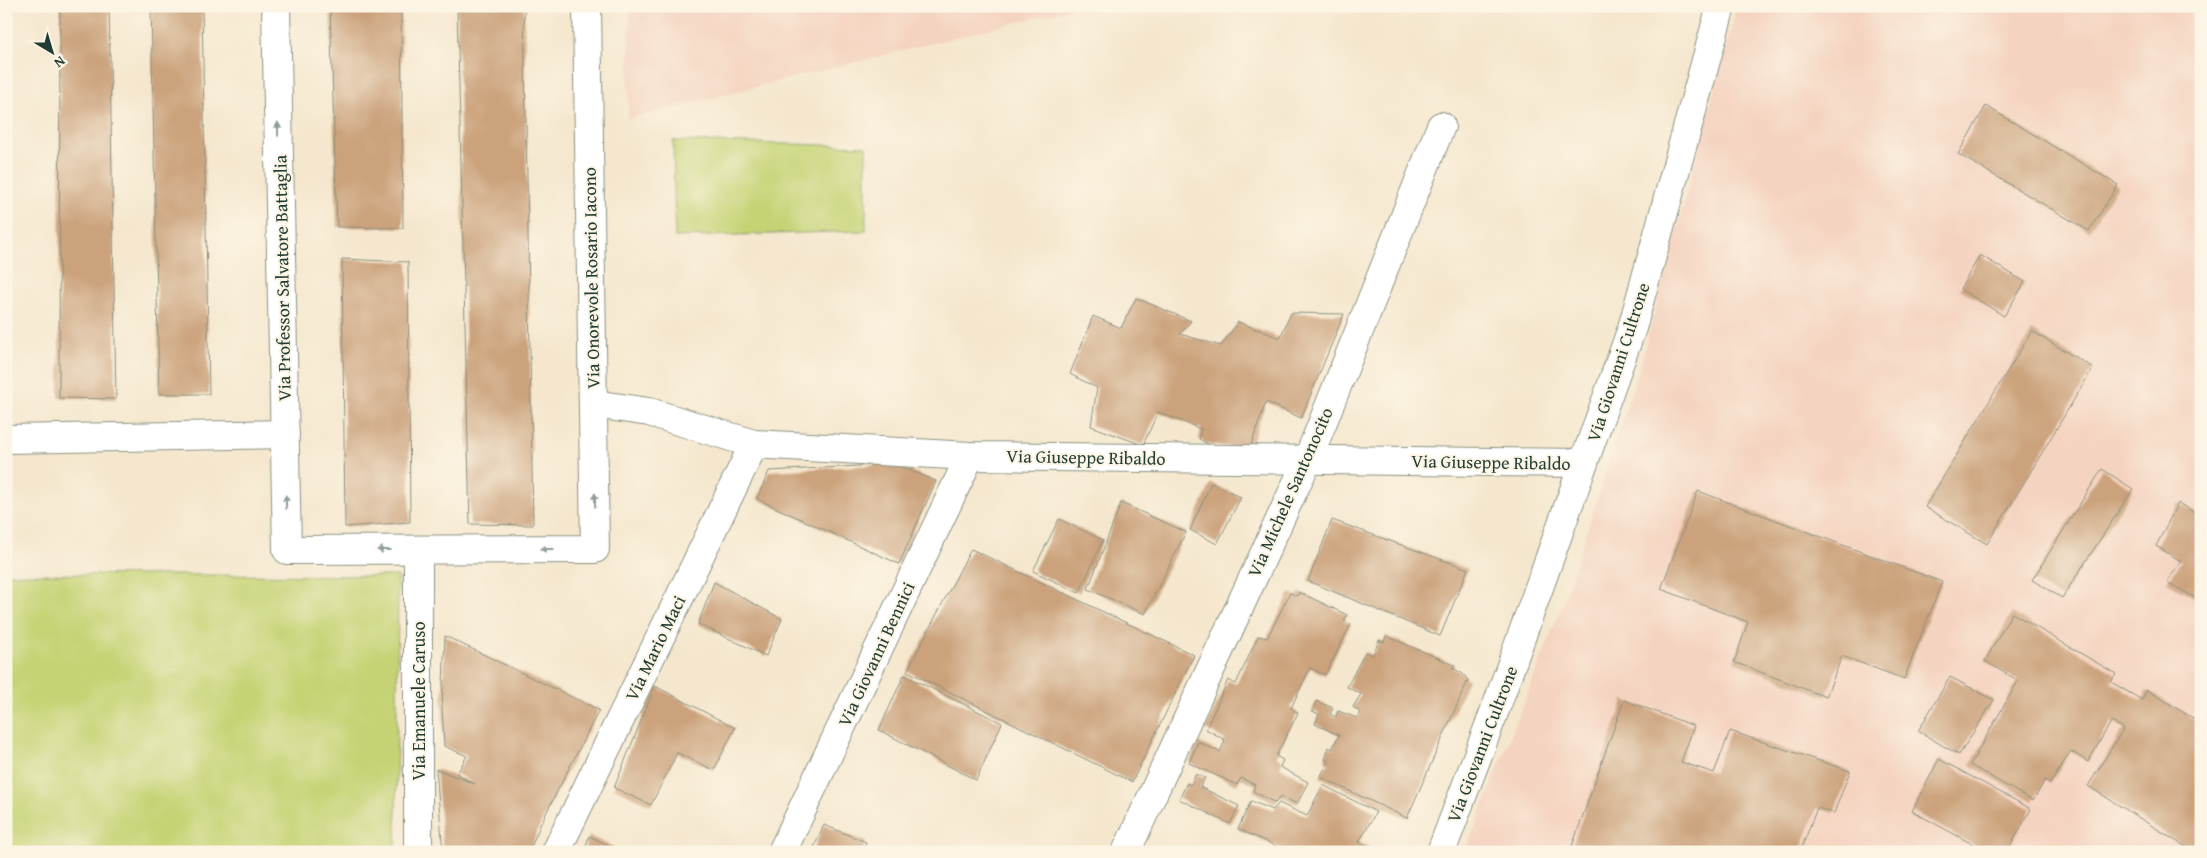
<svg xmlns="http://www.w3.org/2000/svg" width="2207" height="858" font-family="'Gentium Book Plus',serif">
	<rect width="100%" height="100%" fill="#fcf5e5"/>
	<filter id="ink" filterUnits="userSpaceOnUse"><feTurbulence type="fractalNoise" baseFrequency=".02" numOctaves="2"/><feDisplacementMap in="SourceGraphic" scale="10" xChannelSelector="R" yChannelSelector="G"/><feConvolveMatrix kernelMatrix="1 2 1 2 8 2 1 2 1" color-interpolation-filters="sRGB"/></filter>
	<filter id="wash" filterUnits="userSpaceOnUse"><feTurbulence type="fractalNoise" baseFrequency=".0096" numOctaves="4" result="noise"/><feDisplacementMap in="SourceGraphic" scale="20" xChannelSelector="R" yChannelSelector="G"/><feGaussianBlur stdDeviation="1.12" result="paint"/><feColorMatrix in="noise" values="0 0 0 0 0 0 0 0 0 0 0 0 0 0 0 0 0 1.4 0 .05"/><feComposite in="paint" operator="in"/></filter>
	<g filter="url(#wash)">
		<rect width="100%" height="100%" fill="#f5e7ce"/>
		<g fill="#f4d3c0">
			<polygon points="630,6 1081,6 628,119"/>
			<polygon points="1737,6 2201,6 2201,852 1465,852 1564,601 1639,369"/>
		</g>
		<g fill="#c6d375" stroke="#728854">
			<polygon points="673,141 866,146 866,231 675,237"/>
			<polygon points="6,574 398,576 396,852 6,852"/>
		</g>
		<g id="blocks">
			<g fill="#cba27b">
				<polygon points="60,6 109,6 116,399 59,398"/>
				<polygon points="151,6 202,6 209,394 159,394"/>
				<polygon points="330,6 401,6 403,228 337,227"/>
				<polygon points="457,6 524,6 533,525 470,524"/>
				<polygon points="1986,106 2118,185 2089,231 1958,154"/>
				<polygon points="1980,255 2025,282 2004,316 1960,289"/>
				<polygon points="342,259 408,262 410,522 345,527"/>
				<polygon points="1136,298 1191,321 1180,334 1221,346 1238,322 1280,338 1291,313 1344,314 1301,418 1266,402 1250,448 1210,445 1199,439 1201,429 1158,412 1143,445 1091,426 1097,388 1070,374 1093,316 1121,328"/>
				<polygon points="2032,331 2093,368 1987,544 1925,507"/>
				<polygon points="894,464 936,481 899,564 757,499 769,471"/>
				<polygon points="2102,469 2133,489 2062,598 2032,580"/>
				<polygon points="1211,483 1241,497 1217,544 1190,530"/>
				<polygon points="1698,491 1942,582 1904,679 1842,656 1826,697 1734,662 1748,622 1661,589"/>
				<polygon points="1121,503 1186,532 1145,614 1088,589"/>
				<polygon points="2178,503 2201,516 2201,601 2167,582 2181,561 2156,546"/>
				<polygon points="1059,519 1103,540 1079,593 1033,571"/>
				<polygon points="1332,520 1468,569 1440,636 1308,581"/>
				<polygon points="971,549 1194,655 1132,782 907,671"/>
				<polygon points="714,582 782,619 766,656 698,624"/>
				<polygon points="1299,592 1347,615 1344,621 1351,624 1325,675 1310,668 1291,708 1298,713 1276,756 1283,760 1280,767 1308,782 1297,804 1281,796 1275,803 1253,791 1255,785 1241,778 1237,785 1189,763 1198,742 1220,752 1225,740 1206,729 1228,680 1236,684 1258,636 1267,638 1290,593 1298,596"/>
				<polygon points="2012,613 2116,674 2111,682 2142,700 2147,690 2201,723 2201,852 2194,852 2088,786 2124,728 2111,722 2088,762 2071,751 2050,784 2045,780 2033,801 1970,765 2018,681 1985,661"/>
				<polygon points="445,636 599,710 541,823 529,852 443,852 436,769 475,784 457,774 467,756 444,746 442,708"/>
				<polygon points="1386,636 1455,665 1452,668 1462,673 1468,680 1407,818 1320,777 1329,762 1325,760 1329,747 1332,749 1339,735 1315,724 1319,714 1312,711 1316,701 1333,708 1330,714 1336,717 1338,711 1357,718 1361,713 1353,707 1361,694 1347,687 1365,652 1373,655 1379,640 1384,642"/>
				<polygon points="904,675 1002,723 976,780 879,730"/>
				<polygon points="1950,677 1994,700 1959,755 1918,731"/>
				<polygon points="655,686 735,728 714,770 677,753 651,805 614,788"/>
				<polygon points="1624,700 1694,726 1681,762 1714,773 1730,731 1850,771 1834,813 1817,808 1800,852 1570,852"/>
				<polygon points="1939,759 2031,809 2007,852 1987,852 1912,811"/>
				<polygon points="1196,774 1205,778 1200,787 1239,806 1230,824 1179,799 1187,783 1191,785"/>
				<polygon points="1323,785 1376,812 1359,842 1379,852 1289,852 1238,829 1251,801 1273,810 1279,803 1307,816"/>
				<polygon points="824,825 866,842 862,852 812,852"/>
				<polygon points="589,836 624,852 584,852"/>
				<polygon points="2054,846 2064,852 2050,852"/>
			</g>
		</g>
	</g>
	<g filter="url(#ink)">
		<use href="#blocks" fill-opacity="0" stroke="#8a9281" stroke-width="1"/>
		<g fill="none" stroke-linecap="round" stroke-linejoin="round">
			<defs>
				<g id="street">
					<polyline points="276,6 287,550 595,549 587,6"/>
					<polyline points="594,404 649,412 754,444 970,456 1584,463"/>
					<polyline points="6,439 285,434"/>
					<polyline points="418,550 418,843 420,852"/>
					<polyline points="556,852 754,444"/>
					<polyline points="782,852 970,456"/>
					<polyline points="1126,852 1308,459 1441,126"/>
					<polyline points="1441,852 1498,702 1632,328 1721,6"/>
				</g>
			</defs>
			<use href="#street" stroke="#8a9281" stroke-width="30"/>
			<use href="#street" stroke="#fff" stroke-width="28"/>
		</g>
		<defs><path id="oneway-solid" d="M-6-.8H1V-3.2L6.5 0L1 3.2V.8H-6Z" transform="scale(1.25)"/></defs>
		<g fill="#8f9e9a">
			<use href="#oneway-solid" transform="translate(278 129) rotate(-91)"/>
			<use href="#oneway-solid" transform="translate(595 500) rotate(-91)"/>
			<use href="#oneway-solid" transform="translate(286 502) rotate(-91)"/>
			<use href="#oneway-solid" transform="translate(547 549) rotate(180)"/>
			<use href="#oneway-solid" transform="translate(384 550) rotate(180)"/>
		</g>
	</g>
	<g text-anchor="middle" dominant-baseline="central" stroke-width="4" stroke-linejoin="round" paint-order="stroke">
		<g font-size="18" fill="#1f3d34" stroke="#fcf5e5">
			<text transform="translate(282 278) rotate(-91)">Via Professor Salvatore Battaglia</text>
			<text transform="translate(591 278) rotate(-91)">Via Onorevole Rosario Iacono</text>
			<text transform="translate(1618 362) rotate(-72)">Via Giovanni Cultrone</text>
			<text transform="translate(1086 457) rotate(1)">Via Giuseppe Ribaldo</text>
			<text transform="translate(1491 462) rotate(1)">Via Giuseppe Ribaldo</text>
			<text transform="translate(1290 492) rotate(-66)">Via Michele Santonocito</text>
			<text transform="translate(655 648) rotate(-64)">Via Mario Maci</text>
			<text transform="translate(876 654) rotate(-65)">Via Giovanni Bennici</text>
			<text transform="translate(418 701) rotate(-90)">Via Emanuele Caruso</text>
			<text transform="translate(1482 744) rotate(-69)">Via Giovanni Cultrone</text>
		</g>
	</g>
	<rect width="2207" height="858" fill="none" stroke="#fcf5e5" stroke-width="25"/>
	<g transform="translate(52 52) rotate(142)" stroke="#fcf5e5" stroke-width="4" paint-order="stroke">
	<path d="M0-4L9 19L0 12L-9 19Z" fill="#1f3d34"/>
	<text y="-8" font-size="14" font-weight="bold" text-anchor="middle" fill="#1f3d34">N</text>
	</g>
</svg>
